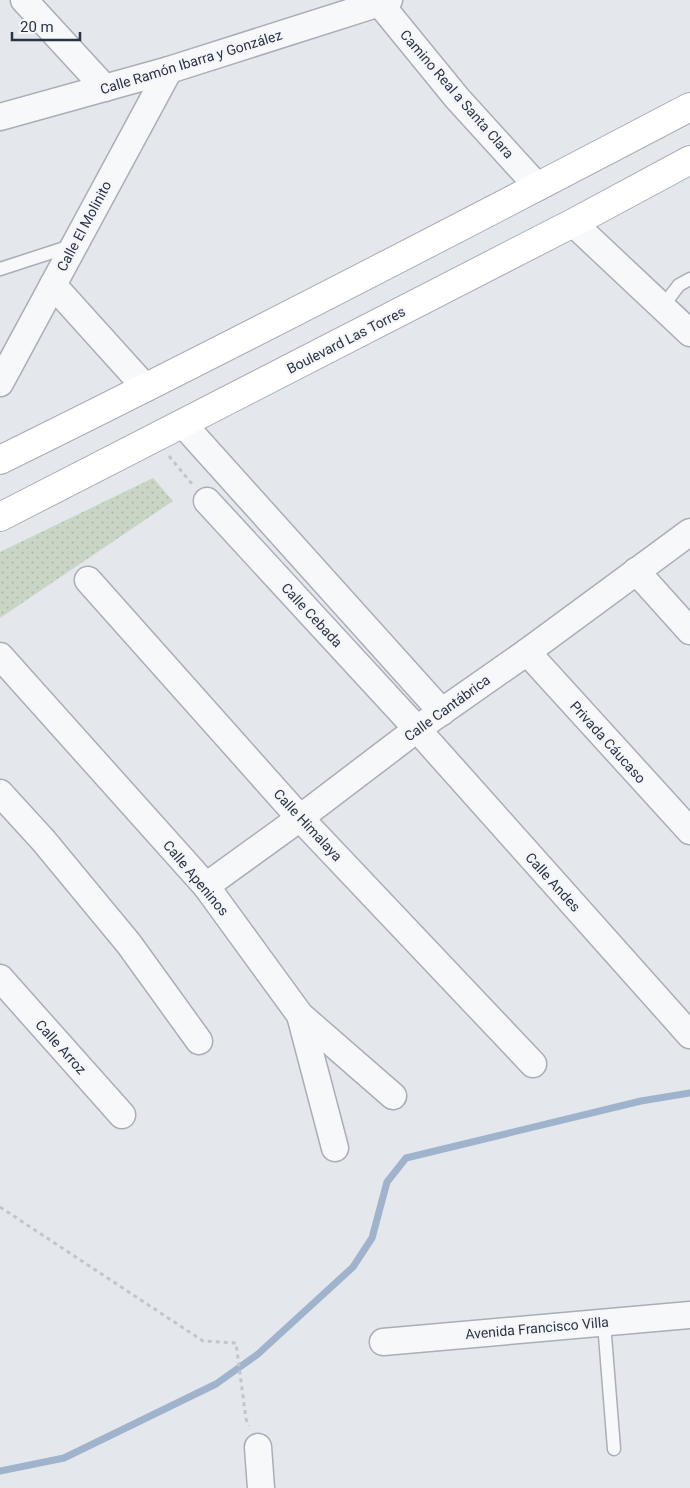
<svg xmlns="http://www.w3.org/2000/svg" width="690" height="1488" font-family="Roboto,sans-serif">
	<defs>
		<pattern id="grass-dots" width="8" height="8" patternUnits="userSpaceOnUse" patternTransform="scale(1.25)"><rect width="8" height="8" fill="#c9d6c5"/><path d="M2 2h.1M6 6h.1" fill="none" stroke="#adb8ab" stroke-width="1.8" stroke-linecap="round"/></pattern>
	</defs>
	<rect width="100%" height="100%" fill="#e4e7ec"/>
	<polygon fill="url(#grass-dots)" points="153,478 173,501 0,618 0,552"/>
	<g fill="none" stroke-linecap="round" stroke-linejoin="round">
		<polyline stroke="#9fb4cc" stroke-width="7" points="0,1471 64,1458 216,1384 258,1354 353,1267 372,1238 387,1182 406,1158 641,1101 690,1093"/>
		<defs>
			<g id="service">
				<polyline points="0,269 71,246"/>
				<polyline points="662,307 679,285 690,279"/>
				<polyline points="604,1323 614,1449"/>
			</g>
			<g id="minor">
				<polyline points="24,0 105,88"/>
				<polyline points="377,0 457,98 538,187"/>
				<polyline points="0,117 169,70 389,0"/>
				<polyline points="573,223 690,333"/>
				<polyline points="53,285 146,388"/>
				<polyline points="0,383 169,70"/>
				<polyline points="183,424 442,712"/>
				<polyline points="207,501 417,729 690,1035"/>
				<polyline points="636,571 690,631"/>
				<polyline points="88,580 300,818 533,1064"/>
				<polyline points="527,652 690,831"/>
				<polyline points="0,656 206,886 300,1015 393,1096"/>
				<polyline points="0,793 43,840 129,944 199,1041"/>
				<polyline points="206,886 300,818 417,729 527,652 690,532"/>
				<polyline points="0,978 122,1115"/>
				<polyline points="300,1015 335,1148"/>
				<polyline points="383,1342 690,1315"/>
				<polyline points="258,1447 261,1488"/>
			</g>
			<g id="secondary">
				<path d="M0 460C232 346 461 227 690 107"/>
				<polyline points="0,517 573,223 690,160"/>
			</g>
		</defs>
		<use href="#service" stroke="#a9aeb7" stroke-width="15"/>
		<use href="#minor" stroke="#a9aeb7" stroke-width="29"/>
		<use href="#secondary" stroke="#a9aeb7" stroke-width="30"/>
		<g stroke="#c2c5cb" stroke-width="3" stroke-dasharray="4 4" stroke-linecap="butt">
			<polyline points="169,456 192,484"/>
			<polyline points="0,1207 203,1341 236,1343 246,1419 249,1426"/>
		</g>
		<use href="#service" stroke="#f7f8fa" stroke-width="12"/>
		<use href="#minor" stroke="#f7f8fa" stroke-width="26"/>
		<use href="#secondary" stroke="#fff" stroke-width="28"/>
	</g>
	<g text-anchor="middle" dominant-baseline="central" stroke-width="4.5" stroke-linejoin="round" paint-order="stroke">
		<g font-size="14" fill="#2b3445" stroke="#f4f6f9">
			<text transform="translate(191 62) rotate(-17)">Calle Ramón Ibarra y González</text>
			<text transform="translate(457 94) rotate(49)">Camino Real a Santa Clara</text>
			<text transform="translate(84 226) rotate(-62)">Calle El Molinito</text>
			<text transform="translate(346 340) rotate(-27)">Boulevard Las Torres</text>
			<text transform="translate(312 615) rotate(47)">Calle Cebada</text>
			<text transform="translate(447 708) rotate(-36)">Calle Cantábrica</text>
			<text transform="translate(608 742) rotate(48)">Privada Cáucaso</text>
			<text transform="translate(308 825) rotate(47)">Calle Himalaya</text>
			<text transform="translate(196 878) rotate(50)">Calle Apeninos</text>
			<text transform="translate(553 882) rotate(48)">Calle Andes</text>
			<text transform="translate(61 1047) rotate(48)">Calle Arroz</text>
			<text transform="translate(537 1328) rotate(-5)">Avenida Francisco Villa</text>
		</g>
	</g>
	<path d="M12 32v8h68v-8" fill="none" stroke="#2b3445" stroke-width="2.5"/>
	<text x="20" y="32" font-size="15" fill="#2b3445" stroke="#f4f6f9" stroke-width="4" paint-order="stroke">20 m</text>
</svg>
